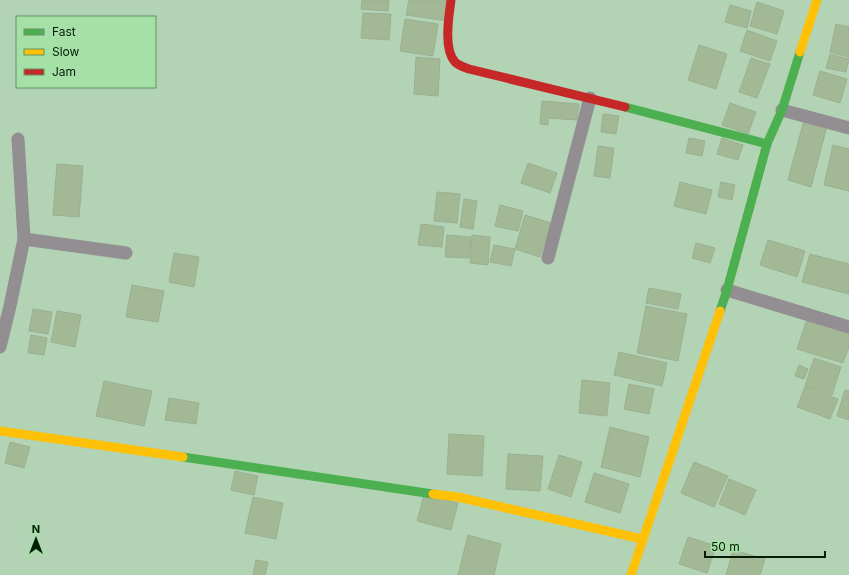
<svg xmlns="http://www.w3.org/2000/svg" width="849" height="575" font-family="Inter,sans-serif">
	<rect width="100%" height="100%" fill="#b2d3b4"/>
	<g fill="#a3b995" stroke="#9baf93">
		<polygon points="362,0 389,0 388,11 361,9"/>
		<polygon points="409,0 451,0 448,21 406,15"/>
		<polygon points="757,2 784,11 777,34 750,26"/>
		<polygon points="730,5 751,11 747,28 725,22"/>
		<polygon points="363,13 391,14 389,40 361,38"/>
		<polygon points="405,19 438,24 433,56 400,51"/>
		<polygon points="836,24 849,27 849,57 830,52"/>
		<polygon points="747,30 777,41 770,61 740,51"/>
		<polygon points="699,45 727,54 716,89 688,80"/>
		<polygon points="830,54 849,59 846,72 826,68"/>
		<polygon points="416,57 440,59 438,96 414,94"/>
		<polygon points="751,58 770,64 757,98 739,92"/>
		<polygon points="820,71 847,79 840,103 813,95"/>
		<polygon points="542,101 579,104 577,120 548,118 548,125 540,124"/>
		<polygon points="730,103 756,112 748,134 722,125"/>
		<polygon points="603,114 619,116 616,134 601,132"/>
		<polygon points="804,120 827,126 811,187 788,180"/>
		<polygon points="689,138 705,141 702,156 686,153"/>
		<polygon points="722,138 743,145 738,160 717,154"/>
		<polygon points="833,145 849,149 849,191 824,185"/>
		<polygon points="598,146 614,148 610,178 594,176"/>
		<polygon points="528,163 557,173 550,193 521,183"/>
		<polygon points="57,164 83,166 79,217 53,215"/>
		<polygon points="680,182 712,190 706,214 674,206"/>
		<polygon points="721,182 735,185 732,200 718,197"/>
		<polygon points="437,192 460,194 457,223 434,221"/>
		<polygon points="464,199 477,201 473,229 460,227"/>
		<polygon points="500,205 523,211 518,231 495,226"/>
		<polygon points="525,215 551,223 540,257 515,249"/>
		<polygon points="421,224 444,227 442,247 418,245"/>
		<polygon points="447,235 471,237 469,258 445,257"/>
		<polygon points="472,235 490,237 488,265 470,263"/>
		<polygon points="768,240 805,251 797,277 760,265"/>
		<polygon points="696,243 715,248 710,263 692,258"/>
		<polygon points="494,245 515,249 511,266 490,262"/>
		<polygon points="174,253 199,257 194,287 169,282"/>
		<polygon points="810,254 849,264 849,294 802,282"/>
		<polygon points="132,285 164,291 158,322 126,317"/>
		<polygon points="649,288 681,294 678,309 646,303"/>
		<polygon points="646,306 687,314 678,361 637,353"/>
		<polygon points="33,309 52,312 48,334 29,331"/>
		<polygon points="57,311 81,315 75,347 51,342"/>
		<polygon points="807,319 849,333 849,347 843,363 797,349"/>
		<polygon points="31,335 47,338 44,355 28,353"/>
		<polygon points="619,352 667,363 662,386 614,375"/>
		<polygon points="814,358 841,367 832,395 805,386"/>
		<polygon points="799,365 808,369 804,379 795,376"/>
		<polygon points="582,380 610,383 607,416 579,413"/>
		<polygon points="104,381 152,391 144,426 96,416"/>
		<polygon points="629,384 654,389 649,414 624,409"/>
		<polygon points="805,387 838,399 830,419 797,407"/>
		<polygon points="845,390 849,391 849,420 837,416"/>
		<polygon points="169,398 199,403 196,424 165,420"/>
		<polygon points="610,427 649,437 640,477 601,467"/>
		<polygon points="449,434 484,436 482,476 447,474"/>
		<polygon points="10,442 30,447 24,468 5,463"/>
		<polygon points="508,454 543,456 540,491 506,489"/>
		<polygon points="559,455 582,462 571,497 548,489"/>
		<polygon points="694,462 728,476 714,507 681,493"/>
		<polygon points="235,471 258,476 254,495 231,490"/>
		<polygon points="594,473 629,484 620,513 585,502"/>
		<polygon points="729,479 756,490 745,515 719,504"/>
		<polygon points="424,495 458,503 451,530 417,521"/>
		<polygon points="253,497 283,503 276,539 245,533"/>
		<polygon points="468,535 501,544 494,575 458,575"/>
		<polygon points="688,537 716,546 707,573 679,564"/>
		<polygon points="733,550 765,559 760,575 726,575"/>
		<polygon points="256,560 268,562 265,575 253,575"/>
	</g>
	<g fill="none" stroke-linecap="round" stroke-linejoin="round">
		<g stroke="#928e92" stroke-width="13">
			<polyline points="782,110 849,128"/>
			<polyline points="24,239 126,253"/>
			<polyline points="548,258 590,98"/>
			<polyline points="727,290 849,327"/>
			<polyline points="0,347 10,306 24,239 18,139"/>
		</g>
		<g stroke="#4caf50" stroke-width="9">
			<polyline points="625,107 767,144"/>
			<polyline points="720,311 727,290 767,144 782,110 800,52"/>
			<polyline points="183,457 433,494"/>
		</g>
		<g stroke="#ffc107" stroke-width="9">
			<polyline points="800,52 817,0"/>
			<polyline points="0,431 183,457"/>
			<polyline points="433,494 458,497 642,539"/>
			<polyline points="631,575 720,311"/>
		</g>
		<path stroke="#c62828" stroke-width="9" d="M451 0C449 16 443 49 455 62 459 66 464 67 469 69L625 107"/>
	</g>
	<rect x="16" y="16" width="140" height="72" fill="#a5e0a7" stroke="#659267"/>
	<rect x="24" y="29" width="20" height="6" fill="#4caf50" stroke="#659267"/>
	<text x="52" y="36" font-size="12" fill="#051c07">Fast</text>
	<rect x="24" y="49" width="20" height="6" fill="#ffc107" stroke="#659267"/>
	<text x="52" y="56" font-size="12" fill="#051c07">Slow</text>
	<rect x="24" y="69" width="20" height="6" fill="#c62828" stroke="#659267"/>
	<text x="52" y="76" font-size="12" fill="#051c07">Jam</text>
	<g transform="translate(36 539)" stroke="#a5e0a7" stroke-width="3" paint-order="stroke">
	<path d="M0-3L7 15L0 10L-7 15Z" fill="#051c07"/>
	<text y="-6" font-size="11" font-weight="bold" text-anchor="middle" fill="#051c07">N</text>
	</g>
	<path d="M705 551v6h120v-6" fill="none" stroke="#051c07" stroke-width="2"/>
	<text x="711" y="551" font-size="12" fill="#051c07" stroke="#a5e0a7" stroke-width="3" paint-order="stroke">50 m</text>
</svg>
